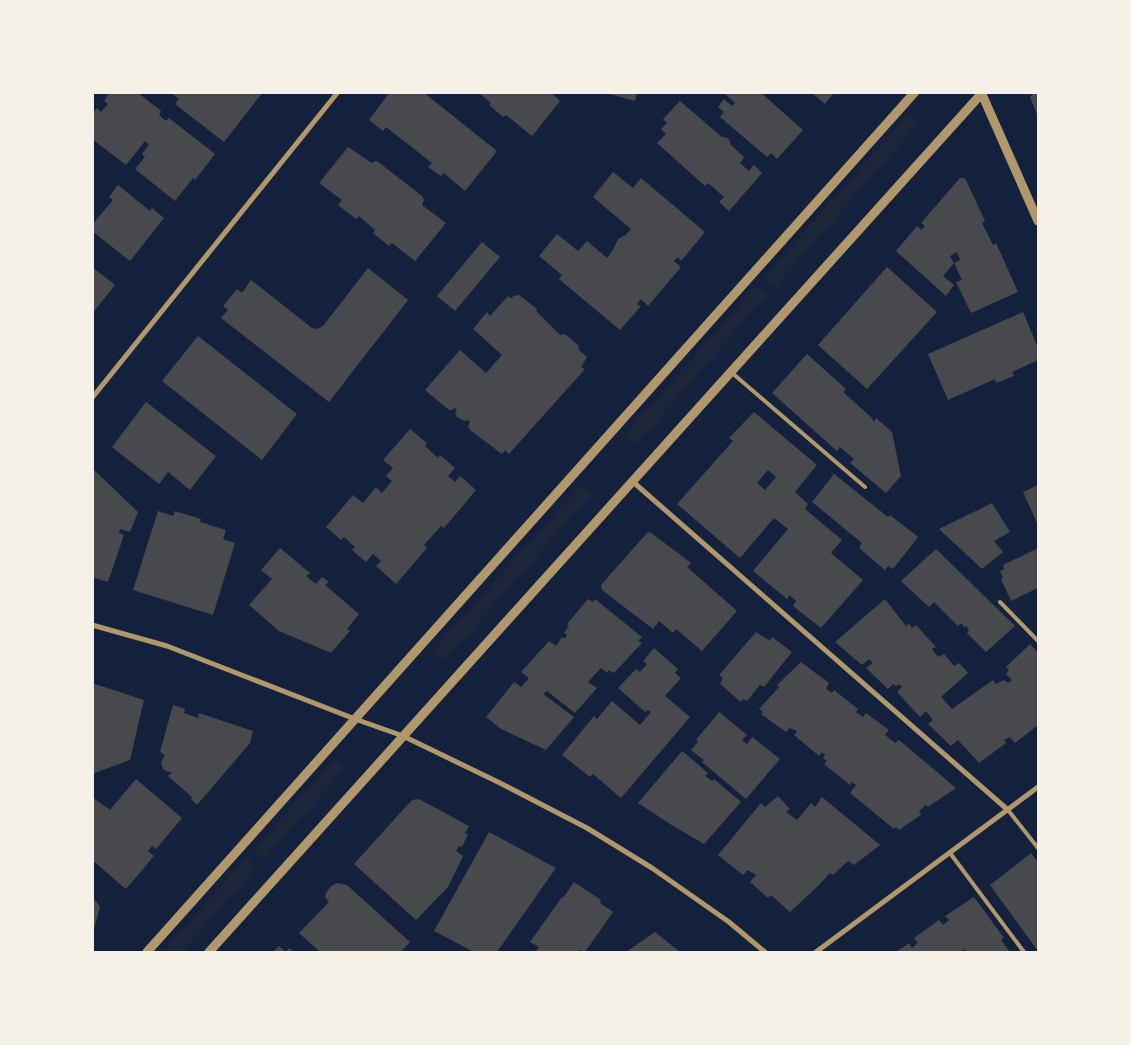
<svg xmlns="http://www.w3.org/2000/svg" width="1131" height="1045" font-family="Manrope,sans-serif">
	<rect width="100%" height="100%" fill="#14213d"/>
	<g fill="#1d2539">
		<polygon points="909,113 920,122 774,288 763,278"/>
		<polygon points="756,286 767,295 636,445 625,435"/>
		<polygon points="580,486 591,495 443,663 431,653"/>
		<polygon points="335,758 346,768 264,860 253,850"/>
		<polygon points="246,857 257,867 182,952 163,952"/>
	</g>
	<g fill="#48494c" fill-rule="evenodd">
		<polygon points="110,92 137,92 161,111 159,115 166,121 169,118 215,154 195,180 193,178 175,201 135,169 145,157 142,154 149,145 145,141 126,165 92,139 92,114 97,108 101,112 108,104 104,101"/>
		<polygon points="170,92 263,92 224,142 175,104 179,99"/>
		<polygon points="390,92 423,92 497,151 465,191 444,173 441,176 428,167 432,163 386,127 383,131 369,120"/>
		<polygon points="478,92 550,92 560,101 532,136 506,115 503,117 489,105 491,103"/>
		<polygon points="603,92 637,92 635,101"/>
		<polygon points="723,92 760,92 803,130 777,159 771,153 767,157 720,117 724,112 718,107 724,99 732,106 735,103"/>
		<polygon points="811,92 835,92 825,104"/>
		<polygon points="1034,92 1038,92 1038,117 1030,97"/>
		<polygon points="680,101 722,137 728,138 731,145 744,157 740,163 749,171 754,165 762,173 729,211 719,202 724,197 708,183 705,186 657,143 666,134 661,129 667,123 663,119"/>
		<polygon points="348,147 372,163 375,161 377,161 422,196 424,200 422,205 446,223 415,261 392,243 389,246 373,233 375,230 359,216 356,219 338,205 342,200 319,183"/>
		<polygon points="613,172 633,188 641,178 705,232 681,261 678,257 674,261 681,267 648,306 641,299 637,304 641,306 620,330 559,279 562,275 539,256 557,234 578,251 587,241 607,258 613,250 618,239 626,235 631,229 593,197"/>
		<polygon points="960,178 965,178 985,221 982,223 993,245 996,243 1018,292 971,313 956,282 962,280 954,263 960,260 957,252 950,256 954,263 943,276 954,285 946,296 896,251 917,226 921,230 925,226 921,223"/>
		<polygon points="118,185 150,211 152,208 164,218 130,261 92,231 92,225 113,200 109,197"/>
		<polygon points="482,242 500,257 455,311 437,296"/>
		<polygon points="92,267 115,285 92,314"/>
		<polygon points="887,267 937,312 867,389 818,345"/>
		<polygon points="368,268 408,300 329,402 221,318 228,310 223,306 237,289 242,293 251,280 312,328 318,329 323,326"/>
		<polygon points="519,295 536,308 537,312 560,335 565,334 578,345 579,350 587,357 581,367 585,369 509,454 505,450 502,454 470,430 468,426 470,422 468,420 464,421 457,417 455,413 457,410 455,408 452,410 449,410 425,390 460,350 486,373 502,355 473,329 487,312 490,316 508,296 511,298 514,296"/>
		<polygon points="1023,312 1038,348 1038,360 1012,372 1014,376 996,383 995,379 948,400 928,354"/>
		<polygon points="198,336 297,414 262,460 162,381"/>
		<polygon points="807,354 846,389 843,392 871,417 874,422 876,418 892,432 901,476 886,493 850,463 854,459 840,447 837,451 772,393"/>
		<polygon points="146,402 216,456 190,490 168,472 159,484 112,447"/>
		<path d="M754 412 817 465 795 492 808 504 805 509 842 540 831 553 863 580 821 628 793 606 796 601 790 595 787 599 753 571 788 529 774 518 740 558 677 504 733 441 729 438ZM768 470 776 477 765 490 757 483Z"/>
		<polygon points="410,429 427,443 425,446 438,458 440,455 455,468 448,476 455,482 460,476 476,490 444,528 441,526 424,545 427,548 396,584 376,566 381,561 373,554 366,562 352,550 355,547 344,537 341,540 326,527 353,495 363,503 376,487 382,493 392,481 386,476 393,468 383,460"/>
		<polygon points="92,468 138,512 130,532 120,529 119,533 124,535 108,582 92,577"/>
		<polygon points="834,474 888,517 890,515 918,537 893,569 888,566 885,570 859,548 862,543 812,502"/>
		<polygon points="1038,485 1038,525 1023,492"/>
		<polygon points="992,503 1010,532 994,541 1003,552 982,569 939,529"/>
		<polygon points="158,511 173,516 175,511 201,519 200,522 226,530 223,539 235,543 213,615 133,590"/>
		<polygon points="650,532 691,563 687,567 737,611 702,651 676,629 673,633 659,621 653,629 602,590 601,585 647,533"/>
		<polygon points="280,548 310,573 306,576 316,584 322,577 329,582 325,585 359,614 347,629 350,631 331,653 279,631 249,605 272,579 261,570"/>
		<polygon points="1038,548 1038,588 1011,601 1001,579 1003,578 1000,571 1004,569 1003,565"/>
		<polygon points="936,549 1015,626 986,652 967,633 969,630 966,626 964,627 961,623 958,626 934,602 929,607 901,581"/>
		<polygon points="588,599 593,602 595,599 642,637 638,641 642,643 614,673 609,670 607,673 601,668 588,682 597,688 575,713 547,691 543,694 574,717 546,750 501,729 486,717 514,682 521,687 529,678 521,672 549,641 556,646 562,637 565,639 567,635 564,633 569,626 567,624"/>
		<polygon points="885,599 906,626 909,624 912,628 916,625 936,647 932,649 938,657 944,654 954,666 959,663 968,673 941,697 952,709 993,680 996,684 1004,680 1008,683 1012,680 1006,674 1009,670 1006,667 1030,644 1038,653 1038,725 1015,743 1010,737 1004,740 1006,743 979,763 958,740 951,746 928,724 933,720 926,711 920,717 897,692 902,687 899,684 896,686 893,684 888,689 866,668 873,663 869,659 862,665 835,642"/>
		<polygon points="756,632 770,641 772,637 792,652 764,687 760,685 747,701 743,699 741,702 720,684 723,678 719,675"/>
		<polygon points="654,648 678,669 675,673 681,678 665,696 690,717 621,798 593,774 590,777 562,755 594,716 597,719 612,701 640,725 651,712 648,710 645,712 618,688 636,669 640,672 647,664 643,661"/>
		<polygon points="801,662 829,683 826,689 832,693 834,690 858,709 856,712 863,717 866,713 889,730 885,735 895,743 899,740 956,788 928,807 926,805 919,811 921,815 899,830 896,827 894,829 850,793 856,785 852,782 850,785 824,764 827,761 823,758 825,755 822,752 819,756 794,735 797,732 795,730 790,728 786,732 761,714 763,712 759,709 779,687 777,685"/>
		<polygon points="92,683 144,700 130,760 92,774"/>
		<polygon points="173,705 185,709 184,713 198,718 199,713 253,731 250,743 197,805 191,799 192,797 168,776 172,772 168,772 163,769 161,762 165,755 160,752"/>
		<polygon points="719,712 747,735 742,740 747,744 752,737 780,759 746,799 702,762 704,760 691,750 698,742 696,740"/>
		<polygon points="682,751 708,773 705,776 712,781 714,779 741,802 704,844 670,824 638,803"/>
		<polygon points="136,779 182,818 156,849 152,846 148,851 154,856 126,889 92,860 92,797 110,810"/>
		<polygon points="778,796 790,809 786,812 797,820 811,803 815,807 822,797 880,845 854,865 848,861 833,875 830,873 818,886 790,912 771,895 768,898 750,882 756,875 748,870 743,875 718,855 761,803 765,807"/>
		<polygon points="416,799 421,800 469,826 465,833 468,834 462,847 459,846 456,851 463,856 448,887 416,920 354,864 411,801"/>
		<polygon points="489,832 556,868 497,952 474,952 434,931"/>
		<polygon points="1031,853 1038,862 1038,951 990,885"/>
		<polygon points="574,882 601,900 600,903 613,912 585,952 583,952 579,950 577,952 535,952 539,947 530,942 562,897 563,898"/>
		<polygon points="337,883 347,885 410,942 401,952 320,952 299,933 329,902 325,897 326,893 331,886"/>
		<polygon points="974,897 1004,938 1001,940 1010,952 967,952 965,949 960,952 896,952 909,943 912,948 918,943 914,938 939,920 943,925 949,920 945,916"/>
		<polygon points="92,899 96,901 100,907 94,929 92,931"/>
		<polygon points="655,932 680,952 626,952"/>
		<polygon points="279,946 286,952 289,948 294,952 273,952"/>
	</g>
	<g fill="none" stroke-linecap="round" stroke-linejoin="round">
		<g stroke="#b1986c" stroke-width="4">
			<polyline points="731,372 865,487"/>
			<polyline points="1000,602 1038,641"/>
			<polyline points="1008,810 1038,848"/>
			<polyline points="950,853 1024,952"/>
		</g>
		<g stroke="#b1986c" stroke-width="5">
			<polyline points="92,398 338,92"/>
			<polyline points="632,481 1008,810"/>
			<polyline points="92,625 167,646 355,719 403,736 500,783 587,828 652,868 729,922 765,952"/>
			<polyline points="816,952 1038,787"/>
		</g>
		<g stroke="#b1986c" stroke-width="9">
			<polyline points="981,92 1038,221"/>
			<polyline points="147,952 915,92"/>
			<polyline points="209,952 983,92"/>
		</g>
	</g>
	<rect width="1131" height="1045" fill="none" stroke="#f6f1e7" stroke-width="188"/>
</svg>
